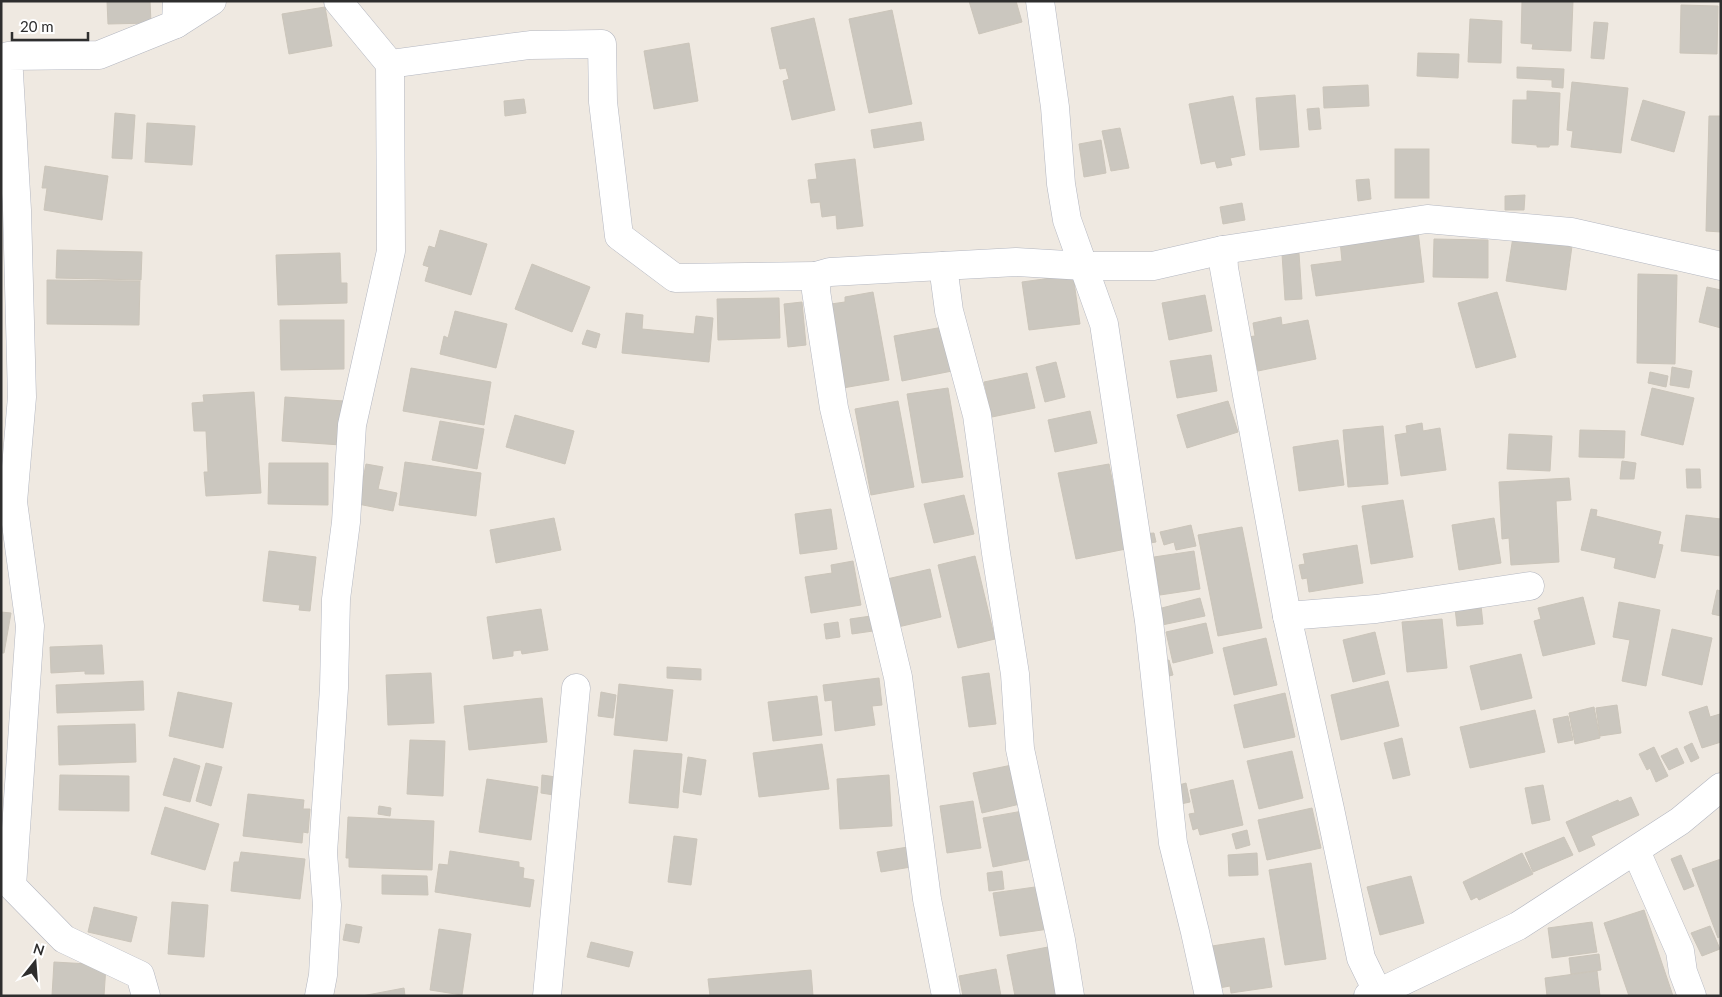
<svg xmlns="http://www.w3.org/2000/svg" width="1722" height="997" font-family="Lato,sans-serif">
	<rect width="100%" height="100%" fill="#efe9e1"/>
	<g fill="#cbc7bf" stroke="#cbc5ba">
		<polygon points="107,1 150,1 151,23 108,24"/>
		<polygon points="969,1 1016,1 1022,22 979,34"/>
		<polygon points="1522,1 1573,1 1571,51 1532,49 1533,44 1521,43"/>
		<polygon points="1681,5 1718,6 1717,54 1680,53"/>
		<polygon points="325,7 332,46 289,54 282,14"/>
		<polygon points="892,10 912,104 869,113 849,19"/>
		<polygon points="814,18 835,110 792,120 783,81 789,79 786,68 780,69 771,28"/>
		<polygon points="1470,19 1502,21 1501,63 1468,62"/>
		<polygon points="1594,22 1608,23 1604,59 1591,58"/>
		<polygon points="689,43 698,101 654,109 644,51"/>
		<polygon points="1418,53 1459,54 1458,78 1417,76"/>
		<polygon points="1517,67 1564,69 1563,88 1552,87 1552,80 1517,78"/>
		<polygon points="1572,82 1628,88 1621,153 1571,147 1573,131 1567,130"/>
		<polygon points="1368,85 1369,106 1324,108 1323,87"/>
		<polygon points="1527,91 1560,93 1558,145 1550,145 1549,147 1537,147 1537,145 1512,143 1513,100 1527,100"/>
		<polygon points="1295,95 1299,147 1260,150 1256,98"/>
		<polygon points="1233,96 1245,155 1230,158 1232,165 1217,168 1215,161 1201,164 1189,104"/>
		<polygon points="524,99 526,113 505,116 504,101"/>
		<polygon points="1643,100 1685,112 1674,152 1631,140"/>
		<polygon points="1319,108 1321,129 1309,130 1307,109"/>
		<polygon points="115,113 135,115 132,159 112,158"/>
		<polygon points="1709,116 1721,116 1721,232 1706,231"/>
		<polygon points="921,122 924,140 874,148 871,130"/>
		<polygon points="147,123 195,126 192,165 145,162"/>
		<polygon points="1120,128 1129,168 1111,171 1102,131"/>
		<polygon points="1101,140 1106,173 1084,177 1079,144"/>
		<rect x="1395" y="149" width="34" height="49"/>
		<polygon points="855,159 863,226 837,229 836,215 822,217 820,202 811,203 808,180 817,179 815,164"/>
		<polygon points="45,166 108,176 102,220 44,210 47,188 42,188"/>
		<polygon points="1369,179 1371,199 1358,201 1356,180"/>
		<polygon points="1525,195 1524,210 1505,210 1505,196"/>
		<polygon points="1242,203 1245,220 1223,224 1220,207"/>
		<polygon points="440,230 487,244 471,295 425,281 429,267 423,265 429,246 435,248"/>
		<polygon points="1418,231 1424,282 1316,296 1311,265 1342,261 1340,241"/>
		<polygon points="1513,237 1572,246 1566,290 1506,281"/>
		<polygon points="1434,239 1488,240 1488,278 1433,277"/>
		<polygon points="57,250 142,252 141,280 56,278"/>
		<polygon points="340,253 341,283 347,283 347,303 278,305 276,255"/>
		<polygon points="1299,253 1302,299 1285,300 1282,254"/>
		<polygon points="532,264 590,287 572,332 515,309"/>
		<polygon points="1638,274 1677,275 1675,364 1637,363"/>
		<polygon points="1073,275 1080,324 1029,330 1022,282"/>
		<polygon points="47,280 140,281 139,325 47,324"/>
		<polygon points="1707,287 1721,290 1721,328 1699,322"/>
		<polygon points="873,292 889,380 837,389 833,369 842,368 831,304 845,302 845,297"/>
		<polygon points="1497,292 1516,357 1476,368 1458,303"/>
		<polygon points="1205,295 1212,331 1169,340 1162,303"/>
		<polygon points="779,298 780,338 718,340 717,299"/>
		<polygon points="802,302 806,345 788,347 784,304"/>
		<polygon points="455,311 507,324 496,368 440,354 444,336 448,338"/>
		<polygon points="626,313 643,315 642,329 694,334 696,316 713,318 709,362 622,353"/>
		<polygon points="1281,317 1282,325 1308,320 1316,359 1258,371 1255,358 1252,359 1247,337 1255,336 1253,323"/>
		<polygon points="280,320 344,320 344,369 281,370"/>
		<polygon points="943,327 952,371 902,381 894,336"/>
		<polygon points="587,330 600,334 596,348 582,344"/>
		<polygon points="1211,355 1217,391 1177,398 1170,361"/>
		<polygon points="1056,362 1065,397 1045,402 1036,367"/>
		<polygon points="1672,367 1692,371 1689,388 1670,385"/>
		<polygon points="411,368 491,382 484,425 403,411"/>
		<polygon points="1650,372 1668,376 1666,387 1648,383"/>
		<polygon points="1027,373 1035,408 992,417 984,382"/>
		<polygon points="948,388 963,477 922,483 907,394"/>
		<polygon points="1652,388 1694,398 1683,445 1641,435"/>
		<polygon points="254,392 261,493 206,496 204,472 208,472 206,431 194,431 192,403 204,402 203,395"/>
		<polygon points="285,397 344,401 341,445 282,441"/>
		<polygon points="898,401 914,487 871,495 855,409"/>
		<polygon points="1228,401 1238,432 1187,448 1177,415"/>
		<polygon points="1090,411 1097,443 1055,452 1048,420"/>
		<polygon points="515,415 574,431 565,464 506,447"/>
		<polygon points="440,421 484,429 477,469 432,460"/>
		<polygon points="1422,423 1423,431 1440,428 1446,470 1401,476 1395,435 1407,433 1406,426"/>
		<polygon points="1383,426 1388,484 1348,487 1343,430"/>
		<polygon points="1580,430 1625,431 1624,458 1579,457"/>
		<polygon points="1509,434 1552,436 1550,471 1507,469"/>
		<polygon points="1338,440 1344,485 1299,491 1293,447"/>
		<polygon points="1622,461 1636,463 1634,479 1620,479"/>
		<polygon points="405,462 481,473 476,516 399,505"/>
		<polygon points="269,463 328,463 328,505 268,504"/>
		<polygon points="366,464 383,467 378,489 397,493 393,511 358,504"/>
		<polygon points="1109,464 1126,549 1076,559 1058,473"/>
		<polygon points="1686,469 1700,469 1701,488 1687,488"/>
		<polygon points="1569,478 1571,500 1556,501 1559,562 1511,565 1509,538 1502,539 1499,482"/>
		<polygon points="964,495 974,534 934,543 924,504"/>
		<polygon points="1403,500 1413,557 1371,564 1362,506"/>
		<polygon points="831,509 837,549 800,554 795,514"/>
		<polygon points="1591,509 1597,510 1596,516 1661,532 1658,544 1663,545 1655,578 1614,568 1616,558 1581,550"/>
		<polygon points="1686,515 1721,519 1721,556 1681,551"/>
		<polygon points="554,518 561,550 496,563 490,530"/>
		<polygon points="1494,518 1501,563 1459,570 1452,525"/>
		<polygon points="1191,525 1196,546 1176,550 1174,542 1164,545 1160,532"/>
		<polygon points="1242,527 1262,628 1218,636 1198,535"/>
		<polygon points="1154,533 1156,542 1144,544 1142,534"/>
		<polygon points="1357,545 1363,583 1309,592 1307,578 1302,579 1299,565 1305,564 1303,554"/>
		<polygon points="269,551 316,557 310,611 299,610 300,605 263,601"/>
		<polygon points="1194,551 1200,589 1160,595 1154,557"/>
		<polygon points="975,556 995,639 958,648 938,565"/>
		<polygon points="853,561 861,605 811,613 805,577 832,573 831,565"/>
		<polygon points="930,569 941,617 898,627 887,579"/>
		<polygon points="1717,590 1721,591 1721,616 1712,614"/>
		<polygon points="1480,596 1483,624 1457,626 1454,599"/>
		<polygon points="1583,597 1595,644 1543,656 1534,621 1541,619 1538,608"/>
		<polygon points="1200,598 1205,616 1162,625 1158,609"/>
		<polygon points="1619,602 1660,610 1646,686 1622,681 1630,640 1613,637"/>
		<polygon points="541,609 548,650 522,654 521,650 513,651 513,656 493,659 487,617"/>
		<polygon points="1,612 11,613 4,653 1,653"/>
		<polygon points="871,616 873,631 852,634 850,619"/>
		<polygon points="1442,619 1447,668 1407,672 1402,622"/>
		<polygon points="838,622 840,637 826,639 824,624"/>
		<polygon points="1206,623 1213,653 1173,663 1166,632"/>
		<polygon points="1672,629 1712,638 1702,685 1662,675"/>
		<polygon points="1375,632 1385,674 1353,682 1343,640"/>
		<polygon points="1266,638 1277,685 1234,695 1223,648"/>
		<polygon points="102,645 104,674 85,674 85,671 51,673 50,647"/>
		<polygon points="1521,654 1532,698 1481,710 1470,666"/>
		<polygon points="1169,660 1173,675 1165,677 1161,662"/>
		<polygon points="667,667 701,669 701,680 667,678"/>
		<polygon points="431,673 434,723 388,725 386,675"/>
		<polygon points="989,673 996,724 969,727 962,677"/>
		<polygon points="879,678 882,705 872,706 875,725 835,731 832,700 825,701 823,685"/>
		<polygon points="143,681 144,710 57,713 56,685"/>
		<polygon points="1388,681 1399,726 1341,740 1331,695"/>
		<polygon points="619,684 673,690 667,741 614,735"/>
		<polygon points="178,692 232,703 223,748 169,736"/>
		<polygon points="601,692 616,695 613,718 598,716"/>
		<polygon points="1285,693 1295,737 1244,748 1234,705"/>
		<polygon points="817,696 822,735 773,741 768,702"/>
		<polygon points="542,698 547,742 469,750 464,706"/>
		<polygon points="1617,705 1621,733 1600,736 1596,708"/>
		<polygon points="1707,706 1710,717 1720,714 1721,742 1702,748 1689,712"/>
		<polygon points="1594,707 1600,738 1575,744 1569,713"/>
		<polygon points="1535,710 1545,752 1470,768 1460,727"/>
		<polygon points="1568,716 1573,740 1558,743 1553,719"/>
		<polygon points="135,724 136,762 59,765 58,726"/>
		<polygon points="1402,738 1410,775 1393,779 1384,743"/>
		<polygon points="410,740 445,741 443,796 407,794"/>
		<polygon points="1692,743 1699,758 1691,762 1684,747"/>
		<polygon points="822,744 829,789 759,797 753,753"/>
		<polygon points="1654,747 1668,776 1656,782 1650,768 1647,770 1639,754"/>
		<polygon points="1677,748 1684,763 1669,770 1661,756"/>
		<polygon points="634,750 682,754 678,808 629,803"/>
		<polygon points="1292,751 1303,798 1259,809 1247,761"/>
		<polygon points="688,757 706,760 701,795 683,792"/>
		<polygon points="174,758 200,766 190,802 163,795"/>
		<polygon points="206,763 222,767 211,806 196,801"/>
		<polygon points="1012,765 1020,804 982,813 973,773"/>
		<polygon points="60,775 129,776 129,811 59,810"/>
		<polygon points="542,775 556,777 554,795 541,793"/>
		<polygon points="889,775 892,826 840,829 837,779"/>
		<polygon points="487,779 538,787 531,840 479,832"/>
		<polygon points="1233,780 1243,825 1200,835 1198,828 1193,830 1189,814 1195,813 1190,790"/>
		<polygon points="1186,783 1190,802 1176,805 1172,787"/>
		<polygon points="1543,785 1550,820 1532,824 1525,788"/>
		<polygon points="248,794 304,800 303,809 310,809 308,833 303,832 302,843 243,836"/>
		<polygon points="1631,797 1639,815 1591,836 1595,845 1579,852 1566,822 1618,800 1619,802"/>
		<polygon points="973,801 981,848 947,853 940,806"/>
		<polygon points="379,806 391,808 390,816 378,814"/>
		<polygon points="165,807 219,824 205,870 151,854"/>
		<polygon points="1312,808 1321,848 1267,860 1258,820"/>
		<polygon points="1023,811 1032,859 993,867 983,818"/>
		<polygon points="348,817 434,821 432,870 349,867 349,858 346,858"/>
		<polygon points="1247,830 1250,845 1236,849 1232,834"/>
		<polygon points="674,836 697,839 691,885 668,882"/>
		<polygon points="1564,837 1573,855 1533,872 1525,853"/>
		<polygon points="908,847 911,867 881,872 877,852"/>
		<polygon points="450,851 519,862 519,867 524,868 523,878 534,880 530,907 435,892 439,864 448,865"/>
		<polygon points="241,852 305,859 300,899 231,891 234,862 239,862"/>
		<polygon points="1257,853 1258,875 1229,876 1228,855"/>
		<polygon points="1522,853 1533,874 1479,900 1477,897 1471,900 1463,882"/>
		<polygon points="1681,855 1694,886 1684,890 1671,859"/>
		<polygon points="1721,859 1721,936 1718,938 1692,869"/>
		<polygon points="1311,863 1326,959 1285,965 1269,870"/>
		<polygon points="1002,871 1004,889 989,891 987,873"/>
		<polygon points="382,875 427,876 428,895 382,894"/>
		<polygon points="1411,876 1424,923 1380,935 1367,887"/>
		<polygon points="1042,886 1049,929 1000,936 993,893"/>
		<polygon points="172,902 208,905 204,957 168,954"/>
		<polygon points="94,907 137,917 131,942 88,932"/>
		<polygon points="1644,910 1673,996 1629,996 1604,923"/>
		<polygon points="1592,922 1597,952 1552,958 1548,928"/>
		<polygon points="346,924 362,927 359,943 343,940"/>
		<polygon points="1710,926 1720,949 1702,956 1691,933"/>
		<polygon points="439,929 471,934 462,995 430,990"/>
		<polygon points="1264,938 1272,987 1231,993 1230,986 1219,988 1212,946"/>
		<polygon points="591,942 633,952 629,967 587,957"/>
		<polygon points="1048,947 1057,996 1015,996 1007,955"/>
		<polygon points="1599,954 1601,970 1571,974 1569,958"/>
		<polygon points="54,962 106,965 104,996 52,996"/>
		<polygon points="996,969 1001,996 963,996 959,976"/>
		<polygon points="811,970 813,996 710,996 708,979"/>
		<polygon points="1597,971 1600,996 1547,996 1545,978"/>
		<polygon points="404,988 405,996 362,996"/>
	</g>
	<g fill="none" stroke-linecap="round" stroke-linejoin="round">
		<defs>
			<g id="minor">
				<polyline points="1040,1 1055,107 1061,184 1067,220 1104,324 1149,621 1173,843 1195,932 1209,996"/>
				<polyline points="176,24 212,1"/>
				<polyline points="390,64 530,45 602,44 603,102 619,236 675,278 816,276"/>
				<polyline points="1223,250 1224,268 1287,616 1330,809 1361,958 1378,993"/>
				<polyline points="943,266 949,311 977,415 996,553 1015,674 1020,749 1061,940 1070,996"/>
				<polyline points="1287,616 1376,609 1530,586"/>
				<polyline points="1636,851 1680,951 1683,972 1692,996"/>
				<polyline points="146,996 140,975 64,939 12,886 30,626 13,502 22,397 17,210 8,56 99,55 176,24 177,1"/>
				<polyline points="319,996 323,975 327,905 323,853 334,688 336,599 346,522 352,425 391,251 390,64 338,1"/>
				<polyline points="547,996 576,688"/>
				<polyline points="946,996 927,899 898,677 834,408 816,291 816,276 830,272 1016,262 1084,266 1153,266 1223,250 1427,219 1571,232 1721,266"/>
				<polyline points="1368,996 1378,993 1518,926 1680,821 1721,787"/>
			</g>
		</defs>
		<use href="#minor" stroke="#b4b7c1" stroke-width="29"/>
		<use href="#minor" stroke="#fff" stroke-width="28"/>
	</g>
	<rect width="1722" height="997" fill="none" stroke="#2e2e2e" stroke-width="5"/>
	<g transform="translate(35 962) rotate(17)" stroke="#ffffff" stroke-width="4" paint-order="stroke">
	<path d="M0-4L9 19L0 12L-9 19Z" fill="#2e2e2e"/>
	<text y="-8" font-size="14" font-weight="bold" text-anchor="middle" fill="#2e2e2e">N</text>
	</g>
	<path d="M12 32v8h76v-8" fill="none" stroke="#2e2e2e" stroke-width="2.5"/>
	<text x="20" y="32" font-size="15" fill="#2e2e2e" stroke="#ffffff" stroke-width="4" paint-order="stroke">20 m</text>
</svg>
